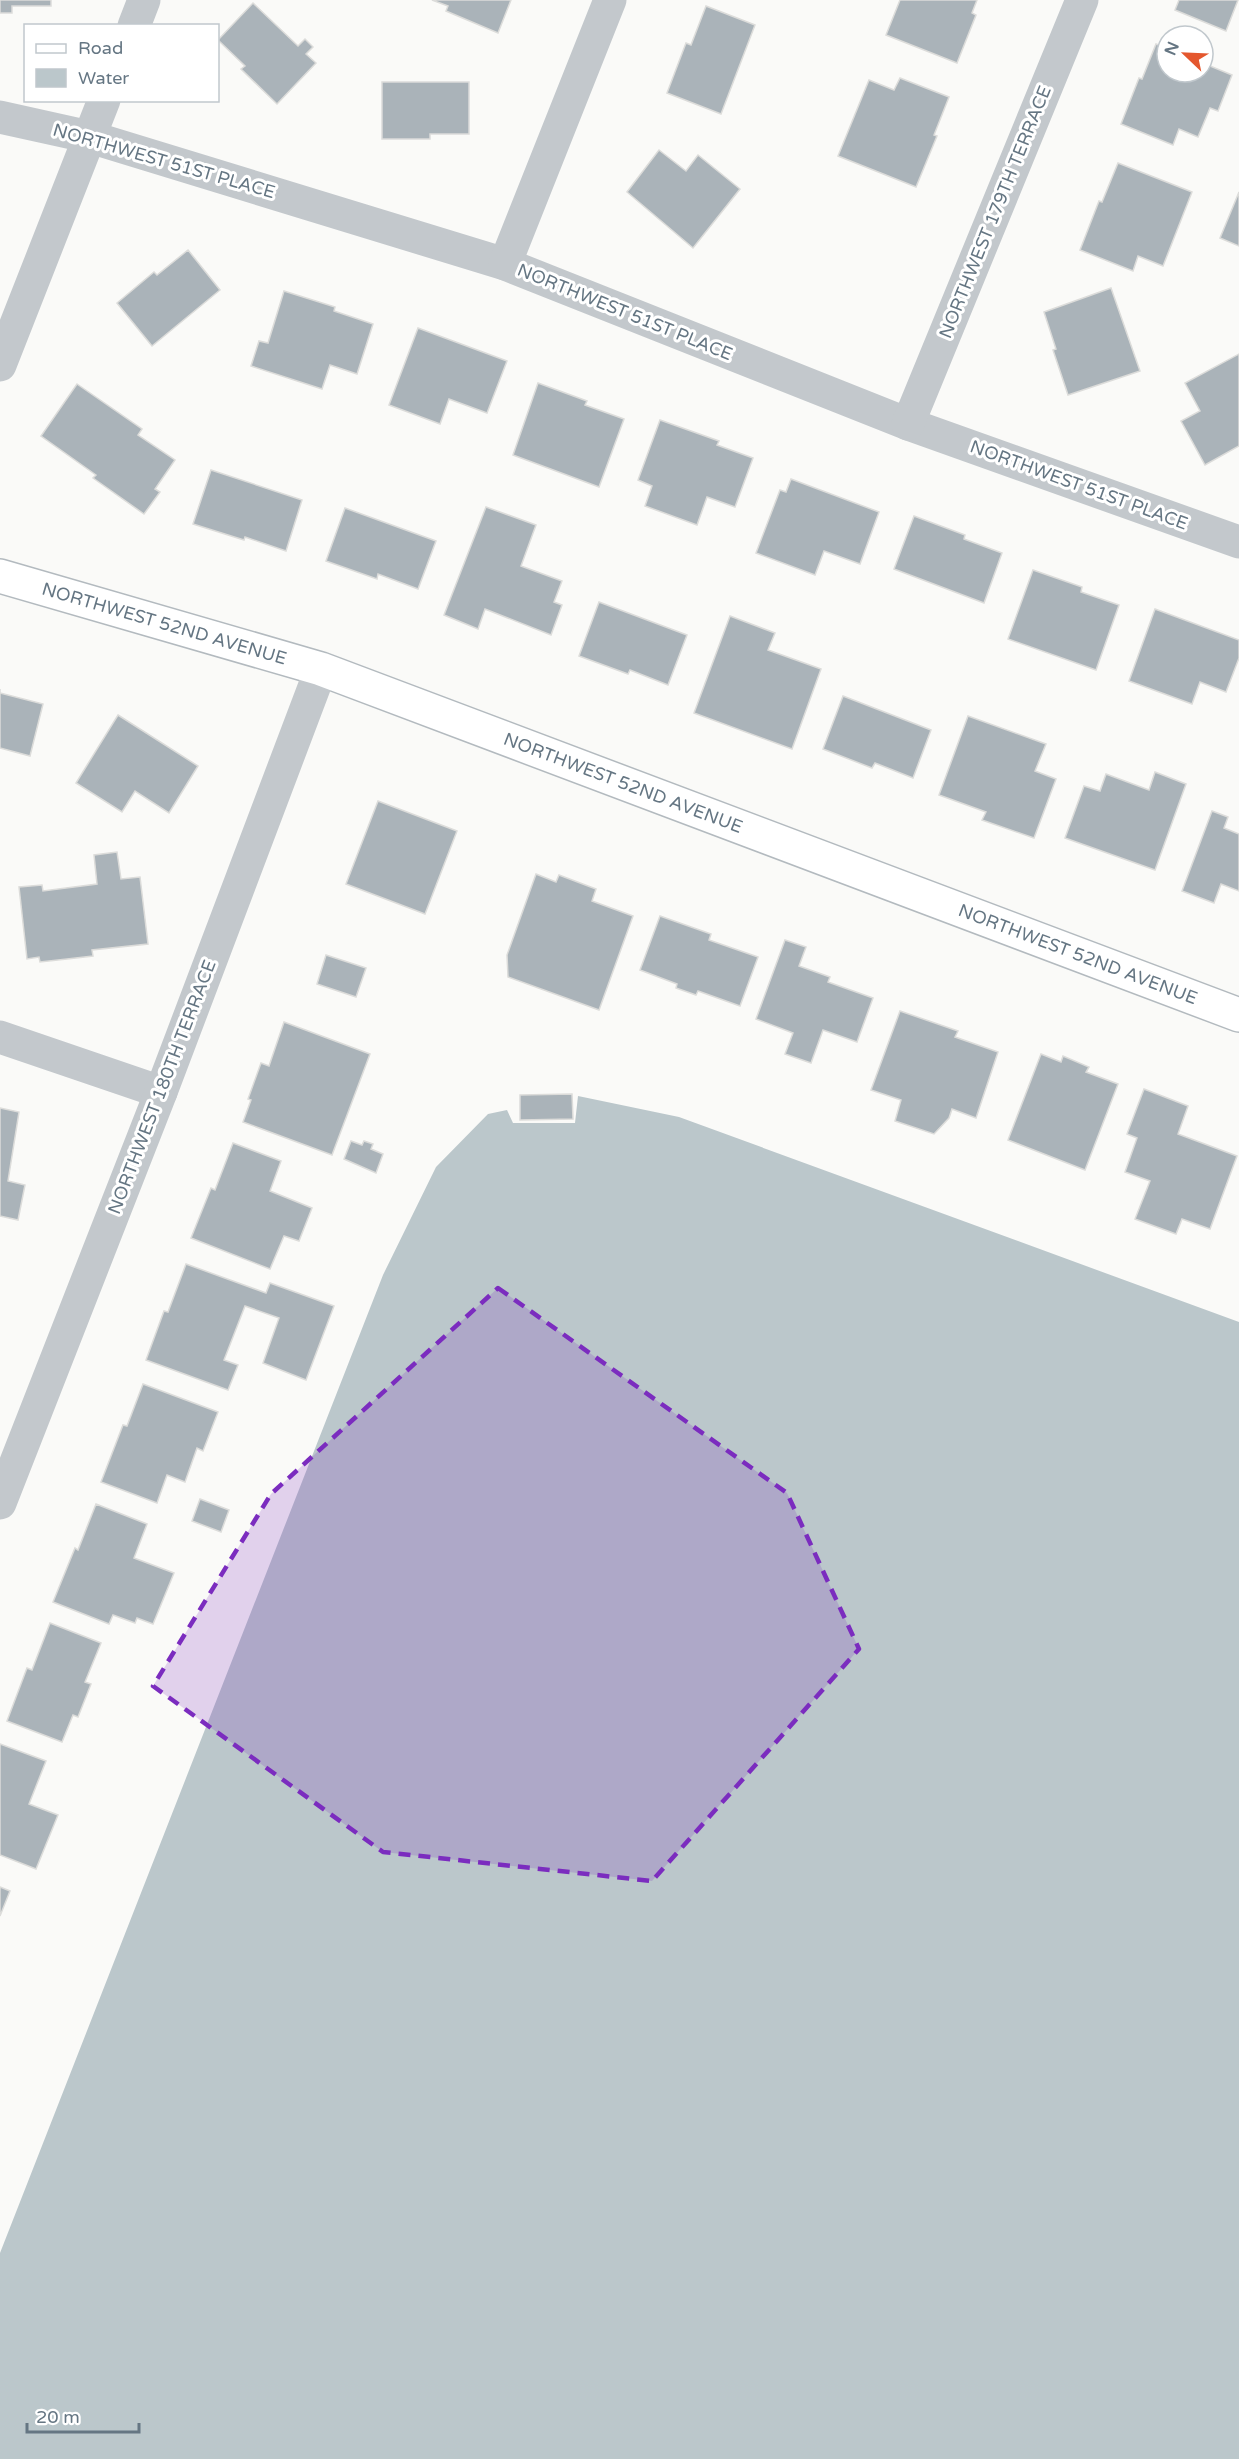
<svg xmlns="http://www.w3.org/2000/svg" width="1239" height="2459" font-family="'Varela Round',sans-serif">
	<rect width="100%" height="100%" fill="#fafaf8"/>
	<polygon fill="#bbc7cb" points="578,1096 679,1117 1239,1322 1239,2459 0,2459 0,2253 383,1275 436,1167 488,1114 507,1110 513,1123 575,1123"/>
	<g fill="#aab3b9" stroke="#dcdcda" stroke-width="1.5">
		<polygon points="0,0 51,0 51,6 12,6 12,13 0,13"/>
		<polygon points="432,0 511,0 498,33 446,11 448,6"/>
		<polygon points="900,0 977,0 972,13 976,15 957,63 886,35"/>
		<polygon points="1179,0 1238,0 1226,31 1175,10"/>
		<polygon points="253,3 298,46 305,39 313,47 306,54 316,63 277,104 241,69 245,66 218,40"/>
		<polygon points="706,6 755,25 721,114 667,93 686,43 691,45"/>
		<polygon points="1156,44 1167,48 1167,72 1203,72 1203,63 1232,75 1218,111 1210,108 1198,137 1179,129 1173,145 1121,124 1139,78 1142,79"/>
		<polygon points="900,78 949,97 934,135 937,136 916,187 838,156 869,80 894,90"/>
		<polygon points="382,82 469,82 469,134 430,134 430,139 382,139"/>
		<polygon points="659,150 686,171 698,155 740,189 693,248 627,192"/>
		<polygon points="1118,163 1192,192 1163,266 1138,256 1133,271 1080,250 1099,201 1102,202"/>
		<polygon points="1239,192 1239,246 1220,238"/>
		<polygon points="188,250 220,290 152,346 117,303 154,272 157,275"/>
		<polygon points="1111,288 1140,371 1068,395 1053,350 1056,349 1044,312"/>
		<polygon points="284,291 335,307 334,311 373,324 357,374 330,365 322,389 251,366 259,341 268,343"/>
		<polygon points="418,328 507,361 487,413 449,399 440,424 389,405"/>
		<polygon points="1239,354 1239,446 1205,465 1181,421 1200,411 1185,383"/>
		<polygon points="538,383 587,401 585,405 624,419 599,487 513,455"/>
		<polygon points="77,384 142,429 138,435 175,460 155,489 160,492 144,514 93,478 96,475 41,436"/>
		<polygon points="660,420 719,441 717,445 753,458 735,507 707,497 697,525 645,506 652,486 638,480"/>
		<polygon points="211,470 302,500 286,551 245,537 244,540 193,524"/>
		<polygon points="791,479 879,512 860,564 824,551 815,575 756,553 780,490 786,492"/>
		<polygon points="486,507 536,525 521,566 562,581 554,602 562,605 551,635 485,609 478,629 444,615"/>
		<polygon points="345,508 436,541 418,589 378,574 377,579 326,561"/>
		<polygon points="914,516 965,535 964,539 1002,553 984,603 894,569"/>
		<polygon points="1033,570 1082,587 1081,592 1119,605 1096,670 1008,639"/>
		<polygon points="599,602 687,635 668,685 630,670 628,674 579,656"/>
		<polygon points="1155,609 1239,640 1239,658 1226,692 1200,682 1192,704 1129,681"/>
		<polygon points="730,616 775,633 768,650 821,669 792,749 694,713"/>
		<polygon points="0,689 0,693 43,704 30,756 0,748"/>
		<polygon points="843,696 931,730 913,778 875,763 872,768 823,749"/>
		<polygon points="118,715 198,766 169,813 135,791 122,812 76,783"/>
		<polygon points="968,716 1046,744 1035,771 1056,779 1034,838 982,820 986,812 939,795"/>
		<polygon points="1155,772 1186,784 1155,870 1065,838 1084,786 1100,791 1106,774 1149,790"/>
		<polygon points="378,801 457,831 425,914 346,884"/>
		<polygon points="1212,811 1228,817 1224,828 1239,834 1239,891 1221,884 1214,903 1182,891"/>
		<polygon points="117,852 121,879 140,877 148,944 92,950 93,956 67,959 40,962 39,957 27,959 19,887 42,885 43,891 97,884 94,855"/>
		<polygon points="536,874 556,882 559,875 596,889 592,901 633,916 599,1010 508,977 507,955"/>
		<polygon points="660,916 711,934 709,940 758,957 740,1006 698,991 696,995 676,988 677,984 640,970"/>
		<polygon points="785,940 806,947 799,966 830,977 828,982 873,998 857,1042 823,1030 811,1063 785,1054 793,1033 756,1019"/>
		<polygon points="326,955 366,968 356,997 317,984"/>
		<polygon points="900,1011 958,1031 955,1037 998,1052 976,1118 952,1109 949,1118 934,1134 895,1121 901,1100 871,1090"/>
		<polygon points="284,1022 370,1054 332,1155 243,1122 251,1100 248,1099 261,1063 269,1066"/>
		<polygon points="1041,1054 1061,1062 1063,1056 1089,1067 1086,1072 1118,1084 1085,1170 1008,1140"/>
		<polygon points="1144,1089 1188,1106 1178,1134 1237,1156 1210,1229 1182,1219 1176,1234 1135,1219 1150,1181 1125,1172 1137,1138 1127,1134"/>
		<polygon points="572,1094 573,1119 520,1120 520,1095"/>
		<polygon points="0,1108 19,1112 8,1181 25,1185 18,1220 0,1216"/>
		<polygon points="351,1141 362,1145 364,1141 373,1144 371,1149 383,1154 376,1173 344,1159"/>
		<polygon points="233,1143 281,1161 270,1191 312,1208 299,1241 284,1236 270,1269 191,1238 211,1188 215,1190"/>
		<polygon points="186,1264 266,1293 270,1283 334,1306 306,1380 263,1363 279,1318 245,1306 224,1360 238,1365 228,1390 146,1360 164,1311 168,1312"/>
		<polygon points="143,1384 218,1412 203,1451 197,1448 185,1482 167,1475 157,1503 101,1482 123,1425 127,1426"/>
		<polygon points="200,1499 229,1510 221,1532 192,1521"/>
		<polygon points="96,1504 147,1524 134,1558 174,1573 153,1624 137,1618 135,1623 113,1615 109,1624 53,1602 75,1548 78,1550"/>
		<polygon points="50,1623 101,1643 85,1682 91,1684 78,1717 73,1715 62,1742 7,1721 27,1668 32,1670"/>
		<polygon points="0,1744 46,1761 29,1804 58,1815 36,1869 0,1855"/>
		<polygon points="0,1887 10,1891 0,1916"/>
	</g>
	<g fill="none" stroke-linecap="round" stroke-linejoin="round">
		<defs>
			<g id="secondary">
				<path id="s1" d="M0 576 321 669 1239 1015"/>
			</g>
		</defs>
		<use href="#secondary" stroke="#b3babf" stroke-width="36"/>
		<g stroke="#c3c8cc" stroke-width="33">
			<polyline points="134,26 144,0"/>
			<polyline points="0,117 90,137 505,264 908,424 1239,542"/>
			<polyline points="505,264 610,0"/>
			<polyline points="0,365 104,100"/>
			<polyline points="908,424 1082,0"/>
			<polyline points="0,1037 161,1092"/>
			<polyline points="0,1503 161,1092 321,669"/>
		</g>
		<use href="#secondary" stroke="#fff" stroke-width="33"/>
	</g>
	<path fill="#7b2cbf" fill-opacity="0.2" stroke="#7b2cbf" stroke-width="4.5" stroke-dasharray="12 8" stroke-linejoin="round" d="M498 1288 787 1493 859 1649 652 1881 383 1852 153 1686 271 1494Z"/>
	<g text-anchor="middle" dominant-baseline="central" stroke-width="6" stroke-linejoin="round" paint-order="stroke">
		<g font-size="18" fill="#657683" stroke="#fff">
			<text transform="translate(164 161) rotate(16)">NORTHWEST 51ST PLACE</text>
			<text transform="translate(995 212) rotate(-68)">NORTHWEST 179TH TERRACE</text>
			<text transform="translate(625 312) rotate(22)">NORTHWEST 51ST PLACE</text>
			<text transform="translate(1079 485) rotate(20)">NORTHWEST 51ST PLACE</text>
			<text stroke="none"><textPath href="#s1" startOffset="171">NORTHWEST 52ND AVENUE</textPath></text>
			<text stroke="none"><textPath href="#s1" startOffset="657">NORTHWEST 52ND AVENUE</textPath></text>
			<text stroke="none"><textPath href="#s1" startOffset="1143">NORTHWEST 52ND AVENUE</textPath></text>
			<text transform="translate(162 1087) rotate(-69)">NORTHWEST 180TH TERRACE</text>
		</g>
	</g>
	<rect x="24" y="24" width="195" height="78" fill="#ffffff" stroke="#c1c8cd" stroke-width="1.5"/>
	<rect x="36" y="44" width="30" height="9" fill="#ffffff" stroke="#c1c8cd" stroke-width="1.5"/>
	<text x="78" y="54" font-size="18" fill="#657683">Road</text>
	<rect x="36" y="69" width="30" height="18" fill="#bbc7cb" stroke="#c1c8cd" stroke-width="1.5"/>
	<text x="78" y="84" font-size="18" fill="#657683">Water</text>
	<g transform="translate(1185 54) rotate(293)"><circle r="28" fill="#ffffff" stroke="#c1c8cd" stroke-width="1.5"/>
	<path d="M0-4.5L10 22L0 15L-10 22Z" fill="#e4572e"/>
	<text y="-9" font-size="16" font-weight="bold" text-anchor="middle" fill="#657683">N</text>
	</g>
	<path d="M27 2423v9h112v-9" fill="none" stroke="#657683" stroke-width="3"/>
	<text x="36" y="2423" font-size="18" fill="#657683" stroke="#ffffff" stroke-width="4.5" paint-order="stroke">20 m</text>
</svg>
